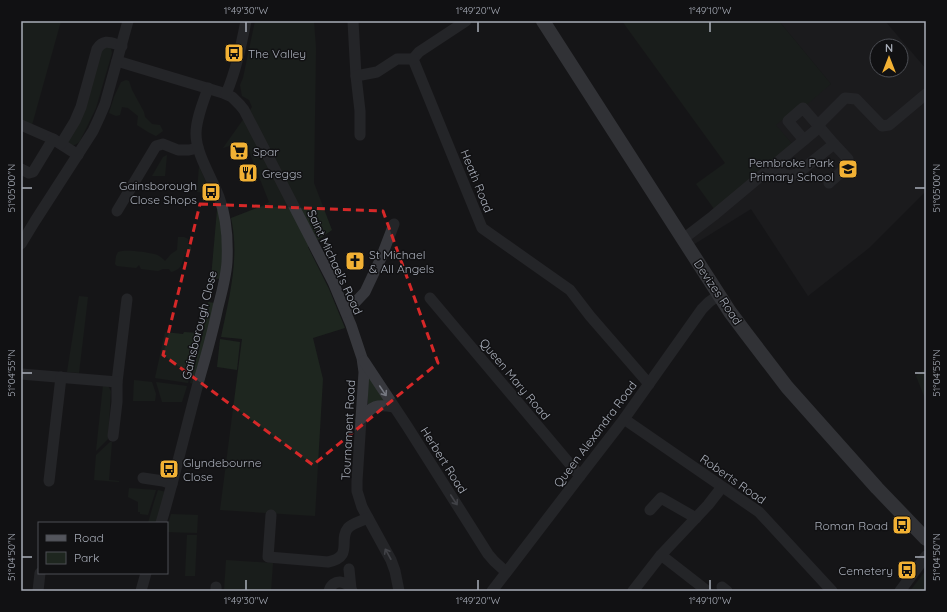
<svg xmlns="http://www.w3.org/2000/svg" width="947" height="612" font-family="Quicksand,sans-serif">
	<rect width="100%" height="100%" fill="#161618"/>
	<path fill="#222225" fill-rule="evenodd" d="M779 21H885L926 69V191L869 248 808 296 751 209 688 248 683 239 795 147 775 125 831 84ZM877 46H901V70H877Z"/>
	<g fill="#1e261f">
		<polygon points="21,21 61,21 32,125 21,120"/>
		<path d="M255 21H314L316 48 314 183 332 230 308 247 329 289 345 328 313 338 323 379 315 516 220 510 242 339 221 337C229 298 240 258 231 218L262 206 269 202 245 141 223 148 252 107 249 100 242 96 240 85 243 78Z"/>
		<polygon points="622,21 779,21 831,84 803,108 800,106 776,125 795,147 717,213 696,184 725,163"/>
		<path d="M108 46 111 49 112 53 96 108 80 141C77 144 75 146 70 145L68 142 99 52Z"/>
		<polygon points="126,80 129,81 132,90 144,112 145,117 152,124 160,125 163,131 156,136 148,132 137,125 138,116 128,108 122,107 120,115 116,116 109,113 114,97 121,82"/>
		<polygon points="167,155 165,176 152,176 163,157"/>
		<polygon points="199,166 211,193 197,192"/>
		<polygon points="217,210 219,210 221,222 223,257 220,279 211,278"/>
		<path d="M178 237H184L188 239V244L191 247V250L189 254H185C181 264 183 269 171 272L169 269H163L158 271 141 269 139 265 136 268 117 266 115 264 116 256 118 252C125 249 145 252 154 254 159 255 162 258 165 261L171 254 177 250Z"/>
		<polygon points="79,296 88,297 79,373 67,372"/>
		<polygon points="208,302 215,303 194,384 190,383 203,333"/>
		<polygon points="165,332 183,334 184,332 200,333 188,383 155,378"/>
		<polygon points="220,339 240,342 237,370 217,367"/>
		<polygon points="926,368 926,401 916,376"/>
		<polygon points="370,378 385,401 368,405 368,379"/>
		<polygon points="134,380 152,382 156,394 155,401 133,401"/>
		<polygon points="156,382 187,386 182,402 162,402"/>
		<polygon points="103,385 108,386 111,391 108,439 96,451"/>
		<polygon points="110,442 112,442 109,480 119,481 119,482 94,480 96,455"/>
		<polygon points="129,488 156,490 148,515 140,514 140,512 138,512 138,502 128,497"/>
		<polygon points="158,490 166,492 157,523 148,523 154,502"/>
		<polygon points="171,514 198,515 197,533 167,532 167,527"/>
		<polygon points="187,535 197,535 195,576 185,576"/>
		<polygon points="226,560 273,563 271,591 224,591"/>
		<polygon points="926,570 926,591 910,591"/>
	</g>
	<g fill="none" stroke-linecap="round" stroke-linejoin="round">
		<g stroke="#37383d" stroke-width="11">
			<polyline points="353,21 356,76 360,111 360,135"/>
			<polyline points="466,21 419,52 413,59 482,228 570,290 590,316 649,384"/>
			<polyline points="117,61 223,93 232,97 240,105 244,110 271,162 333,282 351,325 362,358 364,372 357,481 357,491 362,507 391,560 395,571 399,591"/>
			<polyline points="356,76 377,72 397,59 413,59"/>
			<path d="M226 94C236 71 241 46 246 21"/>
			<polyline points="21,125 53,139 78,155"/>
			<path d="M61 144 75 121 81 107 97 49C104 38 111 43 122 46"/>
			<path d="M773 166C781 173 787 179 798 173L834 144 803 108 788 121 804 140"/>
			<polyline points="21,169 29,173 33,172 53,139"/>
			<path d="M829 183C836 176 848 169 848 159L834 144"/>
			<polyline points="117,211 156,146 163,144 178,150 189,150 198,148"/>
			<polyline points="683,239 713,216 816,130 822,121 845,98 856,99 882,126 889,125 926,94"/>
			<polyline points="21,244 35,221 93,131 99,118 105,104 128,21"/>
			<polyline points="430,298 580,476"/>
			<polyline points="346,312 365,292 381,258 394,224"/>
			<polyline points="364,361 407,426 488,554 494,561 506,572"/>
			<polyline points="21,374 117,382 127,299"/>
			<polyline points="624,419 759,512 832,591"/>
			<path d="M361 420C372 405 377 404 394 407"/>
			<polyline points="113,436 117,402 117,382"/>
			<polyline points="143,478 163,481 172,484"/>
			<polyline points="49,481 61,377"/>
			<polyline points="650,510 661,498 696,518"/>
			<path d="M271 515 268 557 328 562C354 557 338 540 348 528 353 523 362 521 368 518"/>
			<path d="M161 523C175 476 186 428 199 380 206 356 213 331 218 307 222 292 226 277 227 262 228 240 227 218 219 197 212 178 196 154 196 134 196 119 203 103 208 88"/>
			<polyline points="661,555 706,590"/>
			<polyline points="349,569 351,589"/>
			<polyline points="722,587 727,591"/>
			<polyline points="38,591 40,573"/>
			<polyline points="141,591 146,573"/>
			<polyline points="216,591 216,587"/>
			<path d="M329 591C333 578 347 580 352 591"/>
			<polyline points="492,591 580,476 624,419 702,309 709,302 719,295"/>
			<polyline points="633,591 661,555 708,505 722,487"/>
			<polyline points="900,591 926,556"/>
		</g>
		<polyline stroke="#53555c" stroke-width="14" points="543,21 683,239 730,312 745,332 787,387 877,488 926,539"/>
	</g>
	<defs><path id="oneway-shaft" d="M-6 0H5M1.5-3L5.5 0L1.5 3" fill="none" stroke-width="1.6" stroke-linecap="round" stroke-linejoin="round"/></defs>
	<g stroke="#757881">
		<use href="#oneway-shaft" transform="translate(383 391) rotate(56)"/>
		<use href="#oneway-shaft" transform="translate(454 500) rotate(57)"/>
		<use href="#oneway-shaft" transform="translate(388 554) rotate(-119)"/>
	</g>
	<path d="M0 0H947V612H0ZM200 204 383 211 438 363 313 465 163 355Z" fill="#161618" fill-opacity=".55" fill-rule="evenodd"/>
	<path fill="none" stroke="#d62828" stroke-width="3" stroke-dasharray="8 5" stroke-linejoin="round" d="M200 204 383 211 438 363 313 465 163 355Z"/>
	<path fill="none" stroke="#a8adb8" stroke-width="1.5" d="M246 22V32M478 22V32M710 22V32M22 188H32M915 188H925M22 373H32M915 373H925M22 557H32M915 557H925M246 580V590M478 580V590M710 580V590"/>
	<defs>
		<symbol id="bus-square" viewBox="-11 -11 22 22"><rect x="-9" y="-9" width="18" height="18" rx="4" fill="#f2b134" stroke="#111113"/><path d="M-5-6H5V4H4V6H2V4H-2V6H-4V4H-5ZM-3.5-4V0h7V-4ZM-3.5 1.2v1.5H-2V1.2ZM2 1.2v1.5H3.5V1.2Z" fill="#111"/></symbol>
		<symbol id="supermarket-square" viewBox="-11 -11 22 22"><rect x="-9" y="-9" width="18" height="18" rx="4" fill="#f2b134" stroke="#111113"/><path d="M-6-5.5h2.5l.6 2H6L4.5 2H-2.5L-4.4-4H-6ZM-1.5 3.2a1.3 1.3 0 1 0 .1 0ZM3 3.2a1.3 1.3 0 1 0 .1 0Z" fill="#111"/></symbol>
		<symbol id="school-square" viewBox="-11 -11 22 22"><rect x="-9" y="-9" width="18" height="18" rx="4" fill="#f2b134" stroke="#111113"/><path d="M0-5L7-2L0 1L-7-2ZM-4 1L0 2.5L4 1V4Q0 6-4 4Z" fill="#111"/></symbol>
		<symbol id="restaurant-square" viewBox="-11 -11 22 22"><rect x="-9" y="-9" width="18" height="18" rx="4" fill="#f2b134" stroke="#111113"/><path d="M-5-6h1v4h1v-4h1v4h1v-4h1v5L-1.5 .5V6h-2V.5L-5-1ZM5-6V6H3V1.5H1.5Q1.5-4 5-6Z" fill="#111"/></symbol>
		<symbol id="church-square" viewBox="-11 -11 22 22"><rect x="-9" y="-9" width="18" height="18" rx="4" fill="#f2b134" stroke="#111113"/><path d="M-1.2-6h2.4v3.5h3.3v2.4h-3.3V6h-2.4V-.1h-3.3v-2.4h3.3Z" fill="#111"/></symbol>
	</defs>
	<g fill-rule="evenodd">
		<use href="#bus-square" x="223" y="42" width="22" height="22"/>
		<use href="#supermarket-square" x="228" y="140" width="22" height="22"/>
		<use href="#school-square" x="837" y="158" width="22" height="22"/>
		<use href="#restaurant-square" x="237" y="162" width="22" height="22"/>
		<use href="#bus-square" x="200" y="181" width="22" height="22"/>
		<use href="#church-square" x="344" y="250" width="22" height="22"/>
		<use href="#bus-square" x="158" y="458" width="22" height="22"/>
		<use href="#bus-square" x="891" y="514" width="22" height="22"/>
		<use href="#bus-square" x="896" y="559" width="22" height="22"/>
	</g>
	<g text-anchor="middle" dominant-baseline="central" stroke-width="3" stroke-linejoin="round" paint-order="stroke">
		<g font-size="12" fill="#a8adb8" stroke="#111113" text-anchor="start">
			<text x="248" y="53">The Valley</text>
			<text x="253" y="151">Spar</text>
			<text x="834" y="162" text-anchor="end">Pembroke Park<tspan x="834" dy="14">Primary School</tspan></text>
			<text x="262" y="173">Greggs</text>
			<text x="197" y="185" text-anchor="end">Gainsborough<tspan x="197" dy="14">Close Shops</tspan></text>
			<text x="369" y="254">St Michael<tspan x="369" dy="14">&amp; All Angels</tspan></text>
			<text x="183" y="462">Glyndebourne<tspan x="183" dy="14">Close</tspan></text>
			<text x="888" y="525" text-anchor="end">Roman Road</text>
			<text x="893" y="570" text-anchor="end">Cemetery</text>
		</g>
		<g font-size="12" fill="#a8adb8" stroke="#111113">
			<text transform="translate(477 181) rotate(68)">Heath Road</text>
			<text transform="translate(335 262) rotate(65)">Saint Michael's Road</text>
			<text transform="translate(718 292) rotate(56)">Devizes Road</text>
			<text transform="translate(199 325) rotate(-76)">Gainsborough Close</text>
			<text transform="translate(515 379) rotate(50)">Queen Mary Road</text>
			<text transform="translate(348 430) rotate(-87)">Tournament Road</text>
			<text transform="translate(595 434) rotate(-53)">Queen Alexandra Road</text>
			<text transform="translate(444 460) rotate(58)">Herbert Road</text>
			<text transform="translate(733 479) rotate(35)">Roberts Road</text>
		</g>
	</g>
	<rect width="947" height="612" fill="none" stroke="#111113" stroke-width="44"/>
	<rect x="38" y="522" width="130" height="52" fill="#111113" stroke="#4d4f55"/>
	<rect x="46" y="535" width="20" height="6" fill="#53555c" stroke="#4d4f55"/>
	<text x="74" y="542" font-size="12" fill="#a8adb8">Road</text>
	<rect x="46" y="552" width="20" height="12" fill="#1e261f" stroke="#4d4f55"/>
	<text x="74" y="562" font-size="12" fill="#a8adb8">Park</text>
	<g transform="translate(889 58)"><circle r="19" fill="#111113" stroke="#4d4f55"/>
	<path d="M0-3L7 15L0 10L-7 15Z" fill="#f2b134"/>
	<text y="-6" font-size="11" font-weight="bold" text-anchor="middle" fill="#a8adb8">N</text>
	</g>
	<rect x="22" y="22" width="903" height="568" fill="none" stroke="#a8adb8" stroke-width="1.5"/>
	<g font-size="10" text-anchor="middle" fill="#a8adb8">
		<text x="246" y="14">1°49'30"W</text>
		<text x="478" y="14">1°49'20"W</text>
		<text x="710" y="14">1°49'10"W</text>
		<text transform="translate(11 188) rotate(-90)" y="4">51°05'00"N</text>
		<text transform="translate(936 188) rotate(-90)" y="4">51°05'00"N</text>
		<text transform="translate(11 373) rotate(-90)" y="4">51°04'55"N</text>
		<text transform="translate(936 373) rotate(-90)" y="4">51°04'55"N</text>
		<text transform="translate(11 557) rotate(-90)" y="4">51°04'50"N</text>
		<text transform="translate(936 557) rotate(-90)" y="4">51°04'50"N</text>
		<text x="246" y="604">1°49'30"W</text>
		<text x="478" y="604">1°49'20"W</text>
		<text x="710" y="604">1°49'10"W</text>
	</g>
</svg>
